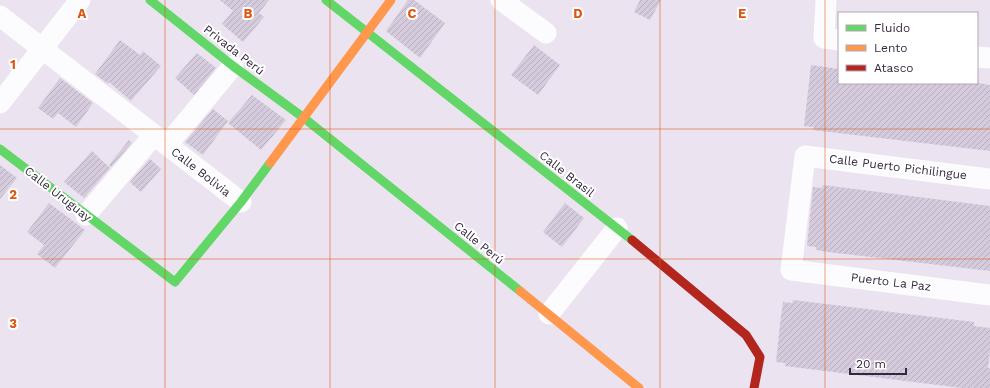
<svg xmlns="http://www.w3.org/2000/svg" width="990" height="388" font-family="'Work Sans',sans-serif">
	<defs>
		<pattern id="building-hatch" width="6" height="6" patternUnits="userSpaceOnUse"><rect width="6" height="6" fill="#d5cbdc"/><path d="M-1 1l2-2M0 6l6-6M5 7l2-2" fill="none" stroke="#b7aebe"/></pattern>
	</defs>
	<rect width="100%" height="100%" fill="#ebe3f0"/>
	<g fill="url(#building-hatch)">
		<polygon points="220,0 269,0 259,13 264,17 243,42 222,24 233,11"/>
		<polygon points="408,0 414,0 445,23 420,58 386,31"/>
		<polygon points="640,0 661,0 650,20 634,12"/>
		<polygon points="120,40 140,55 143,51 161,66 131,101 109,82 108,84 95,74"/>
		<polygon points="534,45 560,65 538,95 511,75"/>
		<polygon points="197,53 216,68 194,95 175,78"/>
		<polygon points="811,65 839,69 839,83 979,83 990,85 990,151 813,130 814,127 804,126"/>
		<polygon points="60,78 93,103 76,127 58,113 53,119 38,108"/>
		<polygon points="252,95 286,120 261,150 228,123"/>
		<polygon points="213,109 228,121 203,155 185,142"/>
		<polygon points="129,140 132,143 111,167 109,165"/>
		<polygon points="92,151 110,168 84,198 64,182"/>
		<polygon points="150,159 161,169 141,192 130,182"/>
		<polygon points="0,165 17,178 0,199"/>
		<polygon points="823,185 990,206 990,271 828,252 816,250 816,247 807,246 813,187 822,188"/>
		<polygon points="49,203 85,230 55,268 37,254 44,245 27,232"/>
		<polygon points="565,203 584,218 562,247 543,232"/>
		<polygon points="793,300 974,322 974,326 990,328 990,351 988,368 990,368 990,388 962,388 785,366 785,363 776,362 780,324 783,302 792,303"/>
	</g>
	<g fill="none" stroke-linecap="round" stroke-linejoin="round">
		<g stroke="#fcfbfd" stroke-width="21">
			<polyline points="501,0 546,33"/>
			<polyline points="826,0 824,38 839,40"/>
			<polyline points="0,16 241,202"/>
			<polyline points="977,57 990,58"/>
			<polyline points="0,103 80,0"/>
			<polyline points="167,145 233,66"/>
			<polyline points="990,179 805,156 791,270 990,295"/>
			<polyline points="86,215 154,135"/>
			<polyline points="549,314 617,228"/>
		</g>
		<g stroke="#63d668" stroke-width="9">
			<polyline points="150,0 233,66 304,118 520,291"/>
			<polyline points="326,0 632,240"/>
			<polyline points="0,149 175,282 241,202 270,163"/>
		</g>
		<g stroke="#ff974d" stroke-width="9">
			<polyline points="270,163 391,0"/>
			<polyline points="520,291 639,388"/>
		</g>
		<polyline stroke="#b3261e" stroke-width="9" points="632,240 746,335 760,357 754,388"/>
	</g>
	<path fill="none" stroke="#df560f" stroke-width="1" stroke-opacity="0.55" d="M165 0V388M330 0V388M495 0V388M660 0V388M825 0V388M0 129H990M0 259H990"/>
	<g text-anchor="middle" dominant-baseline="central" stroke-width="4" stroke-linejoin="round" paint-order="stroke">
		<g font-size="12" fill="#35273f" stroke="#fff">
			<text transform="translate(234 50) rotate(38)">Privada Perú</text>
			<text transform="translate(898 167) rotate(7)">Calle Puerto Pichilingue</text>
			<text transform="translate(201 172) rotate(38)">Calle Bolivia</text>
			<text transform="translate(567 174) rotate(38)">Calle Brasil</text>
			<text transform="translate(58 194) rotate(38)">Calle Uruguay</text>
			<text transform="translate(479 243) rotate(39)">Calle Perú</text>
			<text transform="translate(891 282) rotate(7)">Puerto La Paz</text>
		</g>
	</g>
	<g font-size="13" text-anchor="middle" font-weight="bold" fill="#df560f" stroke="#fff" stroke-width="4" stroke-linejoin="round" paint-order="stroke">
		<text x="82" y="18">A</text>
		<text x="248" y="18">B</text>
		<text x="412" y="18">C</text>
		<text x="578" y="18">D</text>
		<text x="742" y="18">E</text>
		<text x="13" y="69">1</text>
		<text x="13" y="199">2</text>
		<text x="13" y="328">3</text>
	</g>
	<rect x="838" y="12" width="140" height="72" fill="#ffffff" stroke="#aea9b2"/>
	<rect x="846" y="25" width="20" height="6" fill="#63d668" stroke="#aea9b2"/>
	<text x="874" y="32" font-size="12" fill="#35273f">Fluido</text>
	<rect x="846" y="45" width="20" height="6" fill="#ff974d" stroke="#aea9b2"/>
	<text x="874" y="52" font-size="12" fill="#35273f">Lento</text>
	<rect x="846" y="65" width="20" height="6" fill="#b3261e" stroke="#aea9b2"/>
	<text x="874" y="72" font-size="12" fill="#35273f">Atasco</text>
	<path d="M850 368v6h56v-6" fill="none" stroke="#35273f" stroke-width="2"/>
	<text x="856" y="368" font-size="12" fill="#35273f" stroke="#ffffff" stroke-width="3" paint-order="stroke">20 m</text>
</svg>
